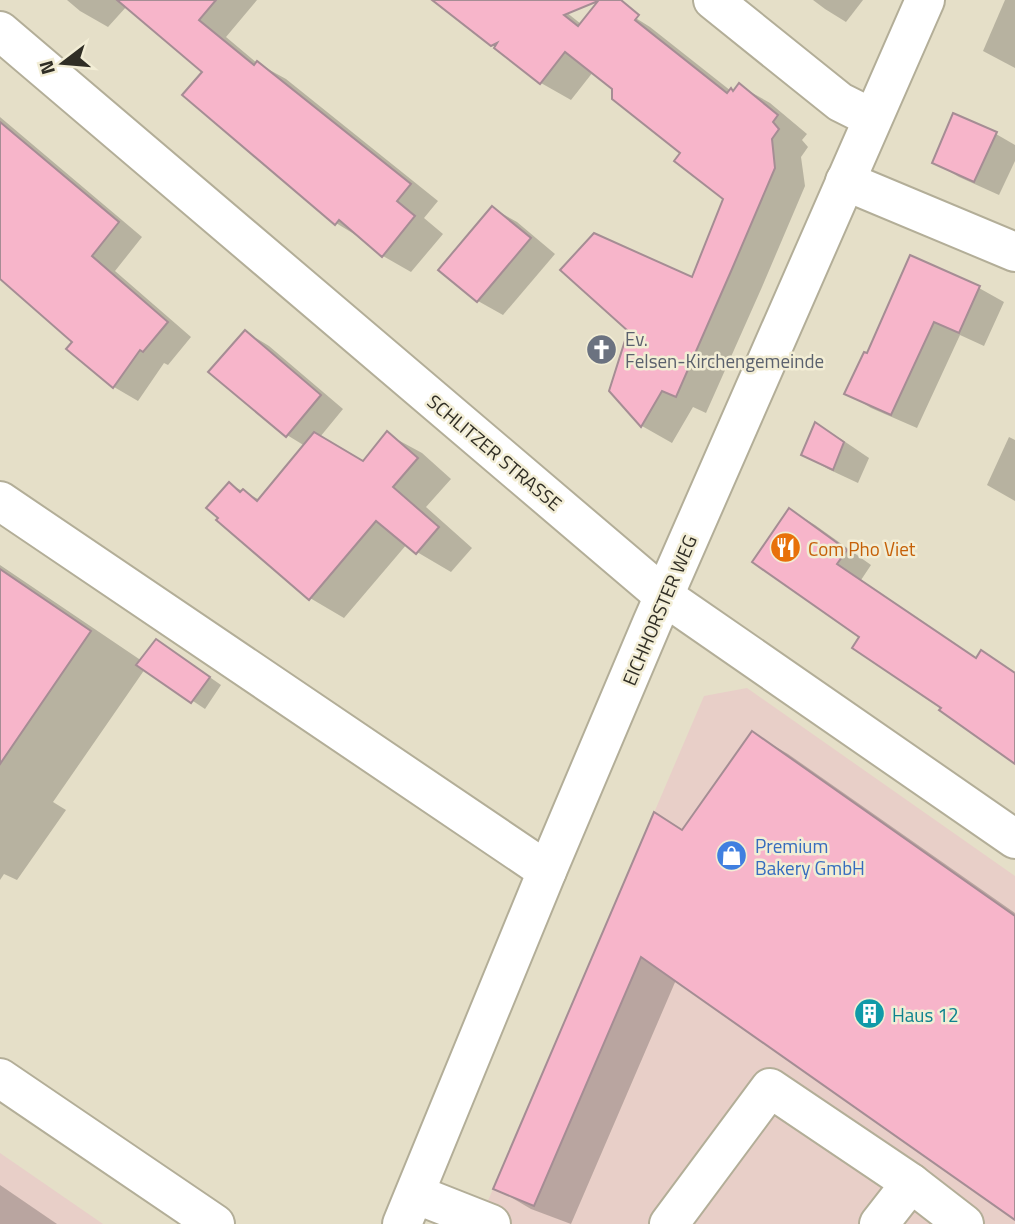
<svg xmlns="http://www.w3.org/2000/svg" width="1015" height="1224" font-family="'Titillium Web',sans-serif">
	<rect width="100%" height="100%" fill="#e5dfc8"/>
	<g fill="#e8cfc8">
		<polygon points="747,688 1015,876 1015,1224 478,1224 704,696"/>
		<polygon points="0,1153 103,1224 0,1224"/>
	</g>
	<g fill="#0003">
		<polygon points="67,0 257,0 226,37 257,63 286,79 438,201 424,218 443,234 411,272 383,256 364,240 336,223 204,72 127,6 108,27 80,11"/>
		<polygon points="435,0 551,0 581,24 601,0 607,0 650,27 731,91 735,92 740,86 770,103 807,134 802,140 808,147 801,157 805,186 762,287 706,413 693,407 672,443 642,426 611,391 693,280 725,199 683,153 613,88 593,72 571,100 541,83"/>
		<polygon points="813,0 863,0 846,22 825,9"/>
		<polygon points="1005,0 1015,0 1015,68 983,51"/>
		<polygon points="954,115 996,134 1015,145 1015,161 999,195 959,177 934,162"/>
		<polygon points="0,117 142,237 115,271 191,337 168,365 164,363 138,401 114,387 68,349 74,341 0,276"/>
		<polygon points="492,208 517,222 555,254 503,315 478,301"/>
		<polygon points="979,288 1004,302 984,346 960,335 917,428 871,408 847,393 868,355"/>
		<polygon points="246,332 269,346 343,409 320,437 364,463 387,434 422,453 451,479 426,507 472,548 451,572 417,552 407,544 344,618 310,598 229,484 260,500 305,446 287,435"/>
		<polygon points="816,425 841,439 869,458 858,483 828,469 803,454"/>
		<polygon points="1009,437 1015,440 1015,501 987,485"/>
		<polygon points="790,510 815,525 871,565 861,580 977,659 982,652 1015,672 1015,760 943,707 862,637"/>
		<polygon points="0,565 142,661 168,648 221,685 205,709 145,669 53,802 66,810 17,880 4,874 0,880"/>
		<polygon points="752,733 788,754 1015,913 1015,1217 676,980 571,1224 531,1209 495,1188 655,814 683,830"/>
		<polygon points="0,1185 57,1224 0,1224"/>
	</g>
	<g fill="#f7b5ca" stroke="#a58d94" stroke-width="2" fill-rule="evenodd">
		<polygon points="117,0 216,0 199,20 254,65 257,61 411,184 397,201 415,216 382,257 339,220 335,225 182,95 202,72"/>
		<path d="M432 0H621L639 15 635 20 727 93 731 88 733 91 739 83 778 115 773 122 779 129 772 139 775 168 732 269 676 397 662 391 641 427 609 391 628 331 560 270 594 233 692 277 723 199 674 161 680 153 612 99V89L565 52 540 84 494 48 497 43 491 46ZM598 1 578 26 564 15Z"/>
		<polygon points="953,113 997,132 974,182 932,163"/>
		<polygon points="0,122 119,222 92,256 168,322 143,352 140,350 113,388 66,349 72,342 0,279"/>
		<polygon points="492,206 531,238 477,302 438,270"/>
		<polygon points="910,255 980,286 959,333 934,322 891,415 844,394 864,352 867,353"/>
		<polygon points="245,330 321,395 286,437 208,372"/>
		<polygon points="815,422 844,442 833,470 801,455"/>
		<polygon points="387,431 418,458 393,487 439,527 416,554 376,521 309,600 216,520 218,518 206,508 229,482 240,492 243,489 257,501 314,432 363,461"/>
		<polygon points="789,508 847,550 837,564 976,658 981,650 1015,673 1015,764 939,710 941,708 852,648 859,637 752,562"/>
		<polygon points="0,569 91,631 0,764"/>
		<polygon points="156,639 210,677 191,703 136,665"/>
		<polygon points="752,731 1015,916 1015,1220 641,957 534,1206 493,1189 654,812 682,830"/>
	</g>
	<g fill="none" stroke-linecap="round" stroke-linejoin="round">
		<defs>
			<g id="minor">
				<polyline points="713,0 840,102 872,118"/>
				<polyline points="0,31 664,596 1015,839"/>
				<polyline points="845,181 1015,252"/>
				<polyline points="0,501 547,871"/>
				<polyline points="0,1078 215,1224"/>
				<polyline points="911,1183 964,1224"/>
				<polyline points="415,1194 491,1224"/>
				<polyline points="669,1224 770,1088 911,1183 879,1224"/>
			</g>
			<polyline id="major" points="402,1224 547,871 652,623 925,0"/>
		</defs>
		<use href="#minor" stroke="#b3ae98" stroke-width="42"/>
		<use href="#major" stroke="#b3ae98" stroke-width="42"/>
		<use href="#minor" stroke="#fff" stroke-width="38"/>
		<use href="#major" stroke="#fff" stroke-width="38"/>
	</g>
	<defs>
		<symbol id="church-disc" viewBox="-11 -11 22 22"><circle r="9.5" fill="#6b7280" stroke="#f2edd5"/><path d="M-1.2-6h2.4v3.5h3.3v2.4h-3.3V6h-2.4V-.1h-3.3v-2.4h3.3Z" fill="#fff"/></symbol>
		<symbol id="restaurant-disc" viewBox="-11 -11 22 22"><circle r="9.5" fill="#e8710a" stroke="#f2edd5"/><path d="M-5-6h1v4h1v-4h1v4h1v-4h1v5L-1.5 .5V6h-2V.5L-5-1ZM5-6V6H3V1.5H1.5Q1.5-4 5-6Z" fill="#fff"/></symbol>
		<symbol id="shop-disc" viewBox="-11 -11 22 22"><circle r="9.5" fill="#3f7fe0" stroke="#f2edd5"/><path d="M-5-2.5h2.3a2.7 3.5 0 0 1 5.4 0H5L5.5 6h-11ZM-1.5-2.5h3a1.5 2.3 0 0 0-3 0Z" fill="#fff"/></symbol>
		<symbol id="building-disc" viewBox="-11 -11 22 22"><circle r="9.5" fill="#0f9aa8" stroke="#f2edd5"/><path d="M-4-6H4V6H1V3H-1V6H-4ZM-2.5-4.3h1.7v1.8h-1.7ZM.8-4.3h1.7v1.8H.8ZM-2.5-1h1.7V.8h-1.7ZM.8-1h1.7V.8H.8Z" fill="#fff"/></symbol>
	</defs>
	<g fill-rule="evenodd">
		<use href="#church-disc" x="584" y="332" width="35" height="35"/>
		<use href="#restaurant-disc" x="768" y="530" width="35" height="35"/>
		<use href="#shop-disc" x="714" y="838" width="35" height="35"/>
		<use href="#building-disc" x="852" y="996" width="35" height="35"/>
	</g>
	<g text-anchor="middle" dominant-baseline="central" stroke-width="5" stroke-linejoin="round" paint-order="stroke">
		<g font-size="19" fill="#5b616d" stroke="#f2edd5" text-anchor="start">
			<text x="625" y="338">Ev.<tspan x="625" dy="22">Felsen-Kirchengemeinde</tspan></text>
		</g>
		<g font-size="19" fill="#302e25" stroke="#f2edd5">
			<text transform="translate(495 452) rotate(40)">SCHLITZER STRASSE</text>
			<text transform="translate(659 610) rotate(-67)">EICHHORSTER WEG</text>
		</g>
		<g font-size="19" fill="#c56008" stroke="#f2edd5" text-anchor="start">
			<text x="808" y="548">Com Pho Viet</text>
		</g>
		<g font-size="19" fill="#366cbe" stroke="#f2edd5" text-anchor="start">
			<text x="755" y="845">Premium<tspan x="755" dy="22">Bakery GmbH</tspan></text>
		</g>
		<g font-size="19" fill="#0d838f" stroke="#f2edd5" text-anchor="start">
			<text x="892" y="1014">Haus 12</text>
		</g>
	</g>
	<g transform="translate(63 63) rotate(254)" stroke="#f2edd5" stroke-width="5" paint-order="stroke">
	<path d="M0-5L12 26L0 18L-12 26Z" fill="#302e25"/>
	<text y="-10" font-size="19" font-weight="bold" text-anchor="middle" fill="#302e25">N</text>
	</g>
</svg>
